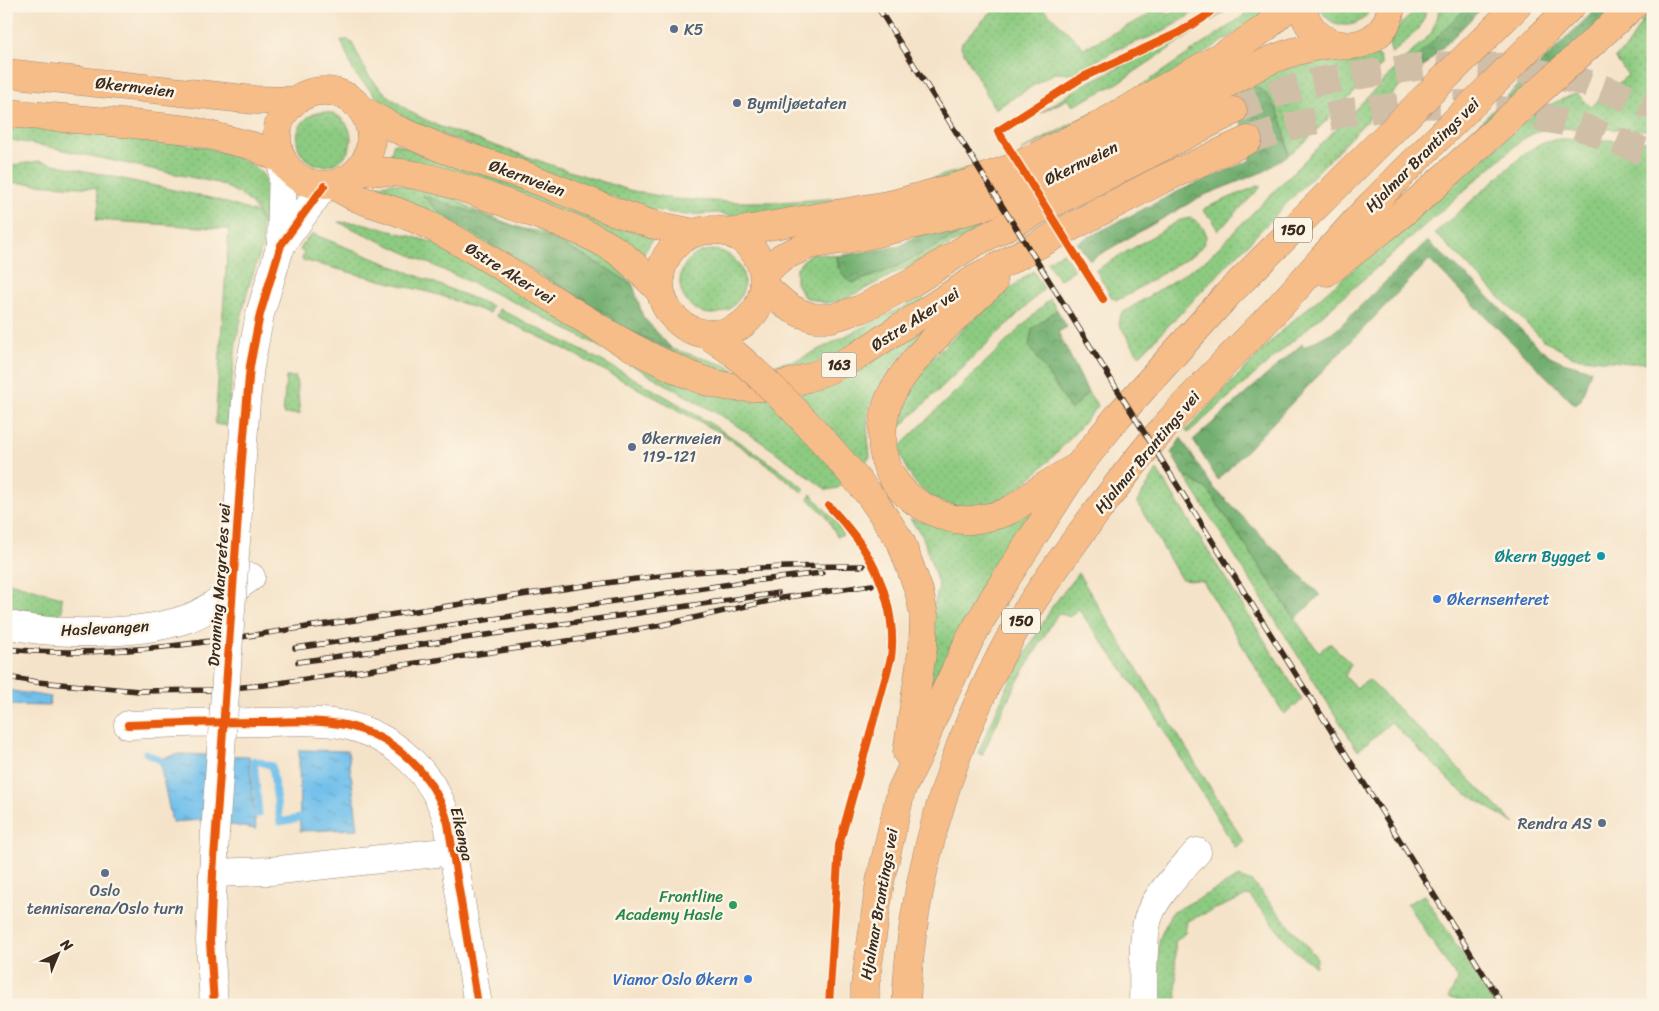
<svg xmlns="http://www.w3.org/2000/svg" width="1659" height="1011" font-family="Sriracha,sans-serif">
	<defs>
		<pattern id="grass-dots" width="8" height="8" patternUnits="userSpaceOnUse" patternTransform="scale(1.25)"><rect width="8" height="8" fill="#8dcb81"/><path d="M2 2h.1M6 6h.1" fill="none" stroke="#7bae6f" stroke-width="1.8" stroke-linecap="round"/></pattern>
		<pattern id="forest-crowns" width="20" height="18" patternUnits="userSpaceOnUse" patternTransform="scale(1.25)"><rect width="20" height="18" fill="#72af6f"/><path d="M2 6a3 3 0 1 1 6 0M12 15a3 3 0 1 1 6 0" fill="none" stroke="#5f8f5b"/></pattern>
		<pattern id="water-ripples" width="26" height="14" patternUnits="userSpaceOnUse" patternTransform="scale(1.25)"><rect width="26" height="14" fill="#71c0ec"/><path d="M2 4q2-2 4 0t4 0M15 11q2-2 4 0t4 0" fill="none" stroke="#5e9cbf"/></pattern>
	</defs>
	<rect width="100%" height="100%" fill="#fcf5e5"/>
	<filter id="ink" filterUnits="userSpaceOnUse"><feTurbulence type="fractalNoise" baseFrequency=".02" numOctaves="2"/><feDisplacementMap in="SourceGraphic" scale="10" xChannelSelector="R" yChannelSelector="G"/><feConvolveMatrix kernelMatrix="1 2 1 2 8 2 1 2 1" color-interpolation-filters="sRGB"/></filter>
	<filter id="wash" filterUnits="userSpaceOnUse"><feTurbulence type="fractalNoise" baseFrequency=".0096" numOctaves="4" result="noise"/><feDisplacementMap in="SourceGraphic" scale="20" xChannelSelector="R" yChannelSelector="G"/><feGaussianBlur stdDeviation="1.12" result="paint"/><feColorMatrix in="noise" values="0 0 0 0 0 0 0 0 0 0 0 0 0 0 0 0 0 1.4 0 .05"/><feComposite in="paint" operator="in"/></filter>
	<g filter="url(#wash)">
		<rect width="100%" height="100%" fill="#f5e3c9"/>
		<g fill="url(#grass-dots)" stroke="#647a50">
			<polygon points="1006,6 1041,6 1084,48 1145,17 1156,6 1160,6 1169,15 1183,6 1202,6 1181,21 1155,35 1118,49 1074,73 1054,73 995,109 961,47 962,42 989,14"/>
			<polygon points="1225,6 1233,6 1118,83 1073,106 1068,99 1040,113 1085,84 1183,37"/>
			<polygon points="1250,6 1272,6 1264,15 1130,100 1021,151 1144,84 1242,17"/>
			<path d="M1320 6H1371C1363 32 1327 31 1320 6Z"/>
			<path d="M1421 6H1426C1427 27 1405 41 1392 54L1388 41 1402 23Z"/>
			<polygon points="1439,6 1468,6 1414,60 1415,71 1139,356 1119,324 1121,314 1206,260 1432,32 1438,15"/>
			<polygon points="1653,6 1653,130 1561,128 1540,130 1523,139 1188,433 1186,430 1280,332 1540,109 1577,93 1591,107 1628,75 1615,58 1628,46 1646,14"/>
			<polygon points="341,40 348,40 352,43 368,75 387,95 412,113 438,126 569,171 629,190 674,199 731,202 781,202 840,198 906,186 968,168 972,174 919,190 740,219 718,213 685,215 642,208 443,135 397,114 375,95 354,73"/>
			<polygon points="1373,53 1379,56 1382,65 1304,143 1288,155 1287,139 1226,99 1258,74 1319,58 1356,59"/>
			<circle cx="324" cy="139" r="27"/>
			<path d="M6 125C48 129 90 133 132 138 167 142 230 145 257 169 276 185 274 212 267 233 255 202 248 197 218 183L49 147 6 139Z"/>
			<polygon points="1558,139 1653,141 1653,362 1631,363 1573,357 1542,339 1435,233 1522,156 1539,144"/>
			<polygon points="394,143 481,173 653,238 641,259 389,159"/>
			<polygon points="40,161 215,199 257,213 261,222 263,245 248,288 236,342 227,426 215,424 229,229 96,220 99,203 96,188 6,182 6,166"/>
			<polygon points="392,183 451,193 462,203 474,210 523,229 555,233 593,249 619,266 633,285 601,265 552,239 509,225 488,243 610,316 620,327 672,349 725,365 746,378 686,364 373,195 373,187"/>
			<polygon points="1260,185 1261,187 1218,231 1213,220 1203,211 1205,208"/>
			<polygon points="997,215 999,220 841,301 825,303 804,297 796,283 796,269 808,255 815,253 837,256 838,267 853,283 889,270"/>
			<path d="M1191 218C1208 227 1211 238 1197 252L1124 297 1117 300 1112 298 1096 270 1180 220Z"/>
			<polygon points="338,222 362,223 454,248 768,398 844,481 838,488 827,490 773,450 727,419 591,342 516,303"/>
			<polygon points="313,234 492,306 489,313 439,295 302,260 304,252 300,250 305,241"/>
			<circle cx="712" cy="282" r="32"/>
			<polygon points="1063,252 1074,270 1059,280 1047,262"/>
			<polygon points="1033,271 1044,289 896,431 901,402 927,362 988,305"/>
			<polygon points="922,297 926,302 855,347 780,377 768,366 800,359"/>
			<path d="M1050 299 1057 310 1032 329 1071 410 1088 392 1098 406C1075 433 1020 499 986 506 973 509 960 507 948 504 920 497 906 473 898 448Z"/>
			<path d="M499 309C606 361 711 417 805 489L802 492 770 467 721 433 559 346 496 316Z"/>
			<path d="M942 317C913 345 877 373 868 414 866 427 869 444 870 457L863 466 799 394Z"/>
			<polygon points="286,377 296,377 300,414 283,414"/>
			<polygon points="1157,470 1302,700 1284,714 1203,581 1181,579 1137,502"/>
			<polygon points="1184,475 1208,490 1306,635 1319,652 1330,643 1351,664 1345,676 1356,688 1369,680 1515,824 1456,787 1391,722 1358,751"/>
			<polygon points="811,494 838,524 843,535 837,536 826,516 808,498"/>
			<polygon points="1036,507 977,596 924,699 933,608 939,587 923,537 910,519 925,522"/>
			<polygon points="1078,573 1244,842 1235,847 1146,701 1078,609 1070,617 1058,613 1012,691 982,755 978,753 1007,687 1052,607"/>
			<polygon points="6,581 61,597 62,611 60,615 54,616 6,609"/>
			<polygon points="1239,877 1252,882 1317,958 1316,967 1293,949 1249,895 1187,921 1185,933 1175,942 1177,1005 1158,1005 1159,940 1171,913"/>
			<polygon points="1424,895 1495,1005 1480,1005 1448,998 1458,980 1407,904"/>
		</g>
		<g fill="url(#forest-crowns)" stroke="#566c46">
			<polygon points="1468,6 1484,6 1418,72 1415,71 1414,60"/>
			<polygon points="1599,6 1619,6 1413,189"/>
			<path d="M1252 85C1278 95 1286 130 1288 155L1265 171 1202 196 1090 260 1077 243 1179 191 1251 160C1247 132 1243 121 1226 99Z"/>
			<polygon points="422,195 552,239 601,265 633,285 643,317 672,349 620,327 610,316 440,213"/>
			<path d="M997 215 889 270 852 283C841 276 839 269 837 256L900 246 921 233Z"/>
			<polygon points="1427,241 1478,286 1536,345 1550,356 1563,362 1591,370 1581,400 1574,404 1429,260 1218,480 1193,440 1302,344 1304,347 1336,330"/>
			<polygon points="1057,310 1067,327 1058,332 1088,392 1071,410 1029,345 1032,329"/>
			<polygon points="1181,438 1212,486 1320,595 1295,619 1208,490 1184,475 1171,453"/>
		</g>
		<g fill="url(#water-ripples)" stroke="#567585">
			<polygon points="6,690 51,697 49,706 6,705"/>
			<polygon points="299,750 348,751 358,829 300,831"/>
			<polygon points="179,754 249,756 256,829 201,820 172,822 159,759"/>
		</g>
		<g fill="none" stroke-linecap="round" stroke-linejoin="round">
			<g stroke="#71c0ec" stroke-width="7">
				<polyline points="146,753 165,763"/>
				<polyline points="246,814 259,814 254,760 272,766 280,822 300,818 308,814"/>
			</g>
		</g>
	</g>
	<g filter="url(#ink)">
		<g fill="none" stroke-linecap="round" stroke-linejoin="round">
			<g stroke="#d0bea7" stroke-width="28" stroke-dasharray="28 14" stroke-linecap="butt">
				<polyline points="1233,111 1274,94 1320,81 1431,65 1510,67 1580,81 1653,106"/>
				<polyline points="1248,140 1288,127 1349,112 1411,105 1469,104 1574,124 1653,155"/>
			</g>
			<defs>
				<g id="minor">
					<polyline points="281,245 283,163"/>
					<polyline points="280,249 281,245 324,186"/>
					<path d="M6 624C54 636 139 635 186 619 208 612 232 590 251 577"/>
					<path d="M128 725C171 723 215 722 258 722 286 722 317 719 345 725 395 736 435 775 448 823L478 1005"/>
					<polyline points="213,873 270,871 454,851"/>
					<polyline points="214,1005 210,941 215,833"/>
					<path d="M1143 1005C1144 982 1141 932 1150 913 1160 890 1181 871 1197 852"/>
				</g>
				<g id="major">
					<path d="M1302 6C1313 61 1387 56 1391 6"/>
					<polyline points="6,73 254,100 294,101"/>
					<circle cx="324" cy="138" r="47"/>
					<polyline points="364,111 394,128 443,149 526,176 610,210 651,224 694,233"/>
					<polyline points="6,113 133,124 189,130 253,146 281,159"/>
					<path d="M358 172C414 167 464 188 516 207 549 219 584 230 614 249 631 260 645 276 659 290"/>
					<circle cx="712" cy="282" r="52"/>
					<polyline points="729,233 893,204 967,184 1012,168 1096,127 1232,50 1264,29 1289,6"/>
					<path d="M764 273 782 257 809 245 859 237 937 219 978 208 1021 191 1062 173 1109 150 1260 65C1285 53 1305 48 1332 44"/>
				</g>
				<g id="highway">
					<path d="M334 185C342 190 351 196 360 199 374 205 389 208 403 214 429 224 453 238 477 252 538 287 595 330 659 361 682 372 708 385 734 387 780 391 817 377 857 356L975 279 1067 229 1161 180 1248 140"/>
					<polyline points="1327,272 1382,230 1420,199 1633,6"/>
					<path d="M993 283C962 310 910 358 891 395 886 404 885 414 883 424 878 466 896 495 934 512 948 519 963 522 978 519 987 517 1000 516 1008 511 1017 507 1025 500 1033 494 1046 485 1061 476 1075 468"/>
					<polyline points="764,286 787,306 800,313 815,318 832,318 861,309 913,282 972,244 1233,111"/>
					<polyline points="708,335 735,354"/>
					<polyline points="872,498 901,542 919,591 924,615 923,646 907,753"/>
					<polyline points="865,1005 865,986 880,882 901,791 923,745 933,718 971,637 996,594 1080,464 1119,415 1228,294 1517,6"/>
					<path d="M906 1005C911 884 946 762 1001 655 1025 609 1056 567 1086 526 1109 496 1131 466 1155 438 1194 392 1237 351 1278 308 1308 276 1335 243 1365 211 1433 142 1503 75 1571 6"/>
				</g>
			</defs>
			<use href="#minor" stroke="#988674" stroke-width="29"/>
			<use href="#major" stroke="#988674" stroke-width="29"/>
			<use href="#highway" stroke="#988674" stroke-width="29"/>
			<use href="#minor" stroke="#fff" stroke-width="28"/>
			<use href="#major" stroke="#f7bd88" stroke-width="28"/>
			<use href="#highway" stroke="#f7bd88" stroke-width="28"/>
			<defs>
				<g id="rail">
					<polyline points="877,6 1503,1005"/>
					<polyline points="295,648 751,581 822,573"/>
					<path d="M6 649C116 660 225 639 334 623 448 607 562 587 677 574 739 567 802 566 863 566"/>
					<polyline points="298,662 778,593"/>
					<polyline points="6,677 37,682 139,691 210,690 265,685 581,639 662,625 782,598 872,585"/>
				</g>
			</defs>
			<use href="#rail" stroke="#3b2a1e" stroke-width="5.5"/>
			<use href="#rail" stroke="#fcf5e5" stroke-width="4" stroke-dasharray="11" stroke-linecap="butt"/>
			<defs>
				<polyline id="minor-bridge" points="215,833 246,401 250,366 260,314 279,251"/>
				<path id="highway-bridge" d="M735 354C786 398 830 446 872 498"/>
			</defs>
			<use href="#minor-bridge" stroke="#988674" stroke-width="29" stroke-linecap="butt"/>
			<use href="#highway-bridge" stroke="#988674" stroke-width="29" stroke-linecap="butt"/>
			<use href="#minor-bridge" stroke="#fff" stroke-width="28"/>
			<use href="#highway-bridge" stroke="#f7bd88" stroke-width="28"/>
			<defs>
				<g id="cycleway">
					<polyline points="1103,299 998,131 1083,77 1178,33 1203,18 1217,6"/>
					<path d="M128 725C171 723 215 722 258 722 286 722 317 719 345 725 395 736 435 775 448 823L478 1005"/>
					<polyline points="214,1005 210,941 213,873 242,458 250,366 260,314 281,245 324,186"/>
					<path d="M829 1005 839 845 891 658C896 621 884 579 863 548 853 532 841 519 829 506"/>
				</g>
			</defs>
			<use href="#cycleway" stroke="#fcf5e5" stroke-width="11"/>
			<use href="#cycleway" stroke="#e8590c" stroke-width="8"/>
		</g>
	</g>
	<g fill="#5c6f8a" stroke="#fcf5e5" stroke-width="2">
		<circle cx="674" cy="29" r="5"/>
		<circle cx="737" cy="103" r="5"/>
		<circle cx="632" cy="447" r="5"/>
		<circle cx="1602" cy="823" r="5"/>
		<circle cx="105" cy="873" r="5"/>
	</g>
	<circle fill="#0f9aa8" stroke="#fcf5e5" stroke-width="2" cx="1601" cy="556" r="5"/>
	<g fill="#3f7fe0" stroke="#fcf5e5" stroke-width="2">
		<circle cx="1437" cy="599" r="5"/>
		<circle cx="748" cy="979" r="5"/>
	</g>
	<circle fill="#2e9e5b" stroke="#fcf5e5" stroke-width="2" cx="733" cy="905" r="5"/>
	<g text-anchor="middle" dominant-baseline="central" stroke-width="5" stroke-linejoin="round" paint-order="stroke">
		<g fill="#fcf5e5" stroke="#75675a" stroke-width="1">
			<rect x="1274" y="217.5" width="38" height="25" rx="4"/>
			<rect x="821.5" y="352.5" width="35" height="25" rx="4"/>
			<rect x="1002" y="608.5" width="38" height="25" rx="4"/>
		</g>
		<g font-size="15" font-weight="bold" fill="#3b2a1e">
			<text x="1293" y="230">150</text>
			<text x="839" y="365">163</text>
			<text x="1021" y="621">150</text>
		</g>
		<g font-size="16" fill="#4e5e75" stroke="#fcf5e5" text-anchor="start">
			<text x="684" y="29">K5</text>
			<text x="747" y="103">Bymiljøetaten</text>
			<text x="642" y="438">Økernveien<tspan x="642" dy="18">119-121</tspan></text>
			<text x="1592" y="823" text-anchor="end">Rendra AS</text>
			<text x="105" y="890" text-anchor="middle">Oslo<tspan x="105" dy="18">tennisarena/Oslo turn</tspan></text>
		</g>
		<g font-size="16" fill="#3b2a1e" stroke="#fcf5e5">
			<text transform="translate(135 87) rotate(7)">Økernveien</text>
			<text transform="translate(1422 155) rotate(-45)">Hjalmar Brantings vei</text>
			<text transform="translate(1081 163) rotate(-26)">Økernveien</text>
			<text transform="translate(527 178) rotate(20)">Økernveien</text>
			<text transform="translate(510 273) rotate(32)">Østre Aker vei</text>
			<text transform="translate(915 319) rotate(-33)">Østre Aker vei</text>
			<text transform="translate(1147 452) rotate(-50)">Hjalmar Brantings vei</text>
			<text transform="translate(219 585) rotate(-86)">Dronning Margretes vei</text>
			<text transform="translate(105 628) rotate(-3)">Haslevangen</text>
			<text transform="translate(462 834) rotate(77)">Eikenga</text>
			<text transform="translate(879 904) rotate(-80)">Hjalmar Brantings vei</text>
		</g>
		<g font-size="16" fill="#0d838f" stroke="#fcf5e5" text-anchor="end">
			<text x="1591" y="556">Økern Bygget</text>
		</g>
		<g font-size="16" fill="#366cbe" stroke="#fcf5e5" text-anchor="start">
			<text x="1447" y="599">Økernsenteret</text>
			<text x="738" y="979" text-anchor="end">Vianor Oslo Økern</text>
		</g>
		<g font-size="16" fill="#27864d" stroke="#fcf5e5" text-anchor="end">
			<text x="723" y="896">Frontline<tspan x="723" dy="18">Academy Hasle</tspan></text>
		</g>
	</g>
	<rect width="1659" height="1011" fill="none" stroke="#fcf5e5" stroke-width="25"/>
	<g transform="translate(58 954) rotate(44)" stroke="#fcf5e5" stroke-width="4" paint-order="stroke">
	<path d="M0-4L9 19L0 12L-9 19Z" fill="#3b2a1e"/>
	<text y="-8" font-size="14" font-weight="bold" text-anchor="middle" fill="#3b2a1e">N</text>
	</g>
</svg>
